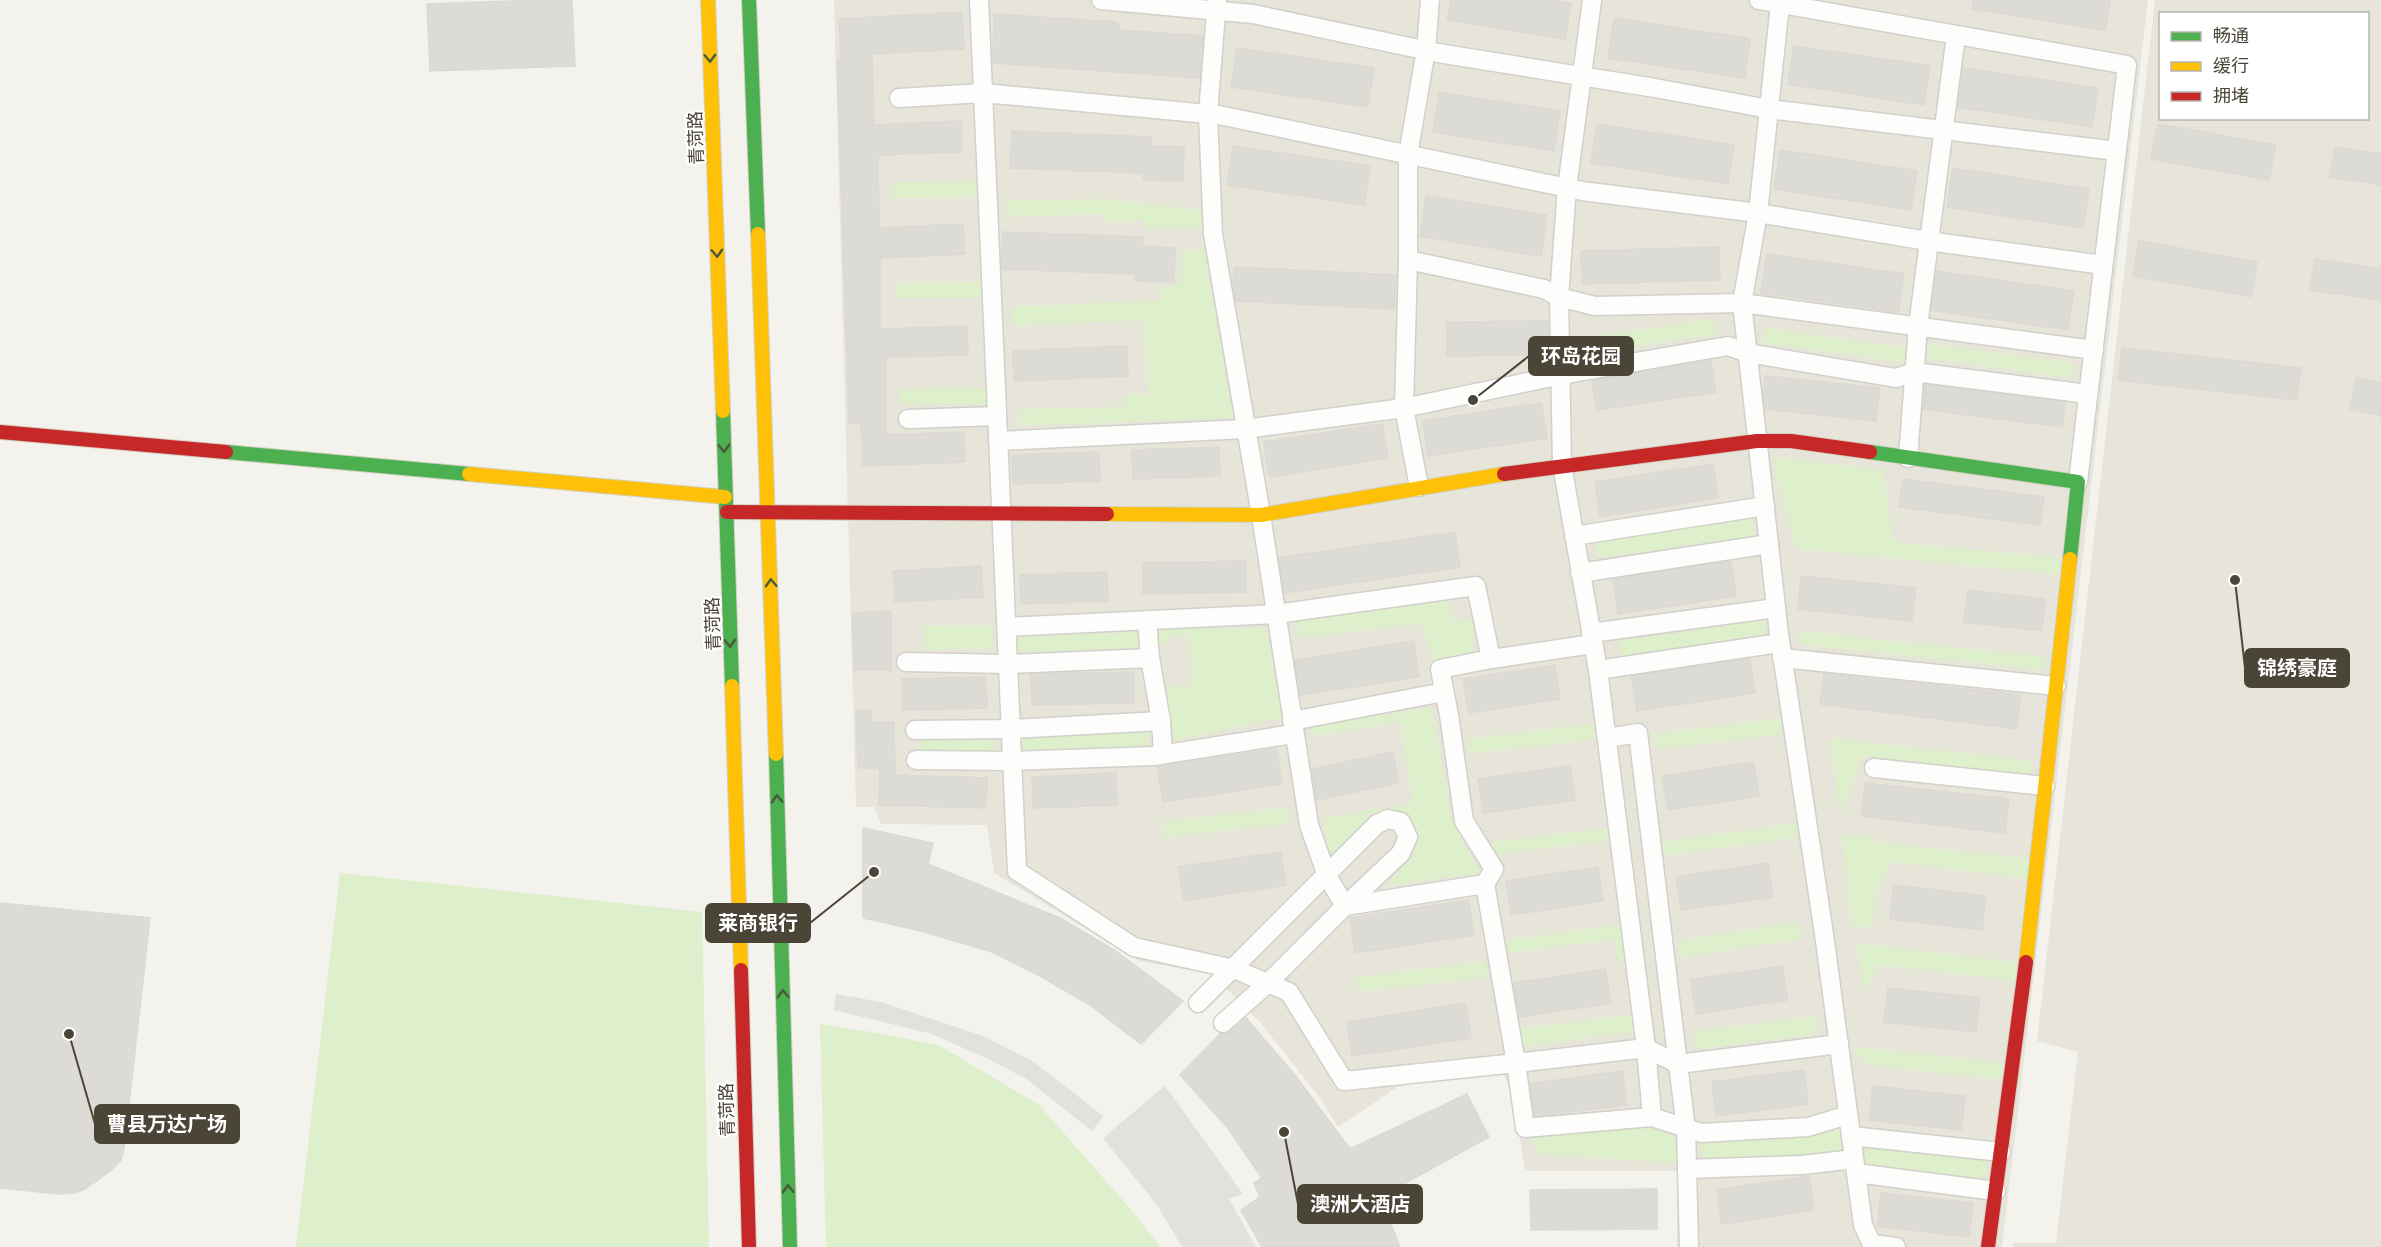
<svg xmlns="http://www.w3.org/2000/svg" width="2381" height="1247" font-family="Barlow,'Noto Sans SC',sans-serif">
	<rect width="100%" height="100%" fill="#f3f2ed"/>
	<g fill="#e7e4da" fill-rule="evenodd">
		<polygon points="834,0 2148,0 2002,1247 1677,1247 1677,1171 1525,1171 1513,1095 1501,1070 1480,1076 1402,1084 1338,1127 1323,1102 1260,1022 1212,974 1139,961 994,873 987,825 881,824 874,807 856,807"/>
		<path d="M2155 0H2381V1247H2013V1243H2056L2078 1052 2037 1041ZM2160 14H2368V118H2160Z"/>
	</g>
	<g fill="#ddefcb">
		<polygon points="981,181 981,197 893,198 893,182"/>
		<polygon points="1109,199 1201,210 1204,228 1148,229 1142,220 1108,223 1103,214 1010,217 1007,200"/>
		<polygon points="1204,249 1233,418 1018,426 1019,409 1124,407 1124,395 1148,395 1144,320 1012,326 1011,307 1160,300 1159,287 1181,285 1181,252"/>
		<polygon points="983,282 983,298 896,298 895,283"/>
		<polygon points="1712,319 1718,334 1581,354 1579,339"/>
		<polygon points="1764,328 1910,348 1908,363 1762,343"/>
		<polygon points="1927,344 2073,363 2071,378 1926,358"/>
		<polygon points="988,388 988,404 900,404 900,389"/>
		<polygon points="1772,457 1883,470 1893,542 2060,558 2059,574 1796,549"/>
		<polygon points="1752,517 1755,536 1598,558 1595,540"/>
		<polygon points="1450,599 1452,620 1474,621 1473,655 1433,661 1421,623 1299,638 1297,620 1419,605"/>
		<polygon points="1764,620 1766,634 1620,656 1618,641"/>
		<polygon points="991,625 992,649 925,650 924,626"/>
		<polygon points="1266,628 1282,718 1171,741 1167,687 1191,686 1189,636 1168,637 1167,645 1157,645 1156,629"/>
		<polygon points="1799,631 2046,657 2044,670 1798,644"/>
		<polygon points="1140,632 1140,648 1012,652 1012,637"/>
		<path d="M1432 707 1451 819 1480 873 1384 886C1413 858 1430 848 1403 811L1368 814 1364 822 1330 856 1323 818 1413 803 1400 722 1313 736 1311 727Z"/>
		<polygon points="1780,718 1782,734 1655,749 1653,734"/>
		<polygon points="1593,723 1595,739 1468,754 1466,739"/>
		<polygon points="1147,731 1148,746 1020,753 1019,737"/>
		<polygon points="995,735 996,751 918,753 918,737"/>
		<polygon points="1831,738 2031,761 2030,775 1862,756 1840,817"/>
		<polygon points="1289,807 1291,823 1163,838 1162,822"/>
		<polygon points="1796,823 1798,837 1664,856 1662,842"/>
		<polygon points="1609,828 1610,841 1496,854 1489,842"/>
		<polygon points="1842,835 1874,836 1875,842 2031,859 2029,879 1891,862 1875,897 1873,927 1852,927"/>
		<polygon points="340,873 702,912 709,1247 296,1247"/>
		<polygon points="1799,922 1801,939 1680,958 1677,941"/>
		<polygon points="1624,924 1629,962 1618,963 1614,939 1509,953 1507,940"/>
		<polygon points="1857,943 2017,962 2015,981 1879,965 1864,992"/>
		<polygon points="1485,961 1487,977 1359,992 1357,977"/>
		<polygon points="1637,1014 1639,1031 1516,1047 1514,1029"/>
		<polygon points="1816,1016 1818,1034 1696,1049 1694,1032"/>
		<polygon points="820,1024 884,1034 940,1046 1039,1105 1134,1213 1160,1247 826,1247"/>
		<polygon points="1849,1046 2003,1063 2001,1080 1868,1064"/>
		<polygon points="1643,1125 1678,1137 1679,1163 1537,1154 1531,1136"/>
		<polygon points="1841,1129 1842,1153 1703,1163 1699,1139 1801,1134"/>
		<polygon points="1866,1143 1988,1158 1986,1179 1864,1165"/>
	</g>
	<g fill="#e2e1dc">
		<polygon points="836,994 881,1002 983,1036 1034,1062 1103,1116 1092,1131 1025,1078 988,1059 932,1034 834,1010"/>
		<polygon points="1165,1086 1243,1194 1229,1199 1256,1247 1182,1247 1157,1205 1103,1138"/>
	</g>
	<g fill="#dddbd5" stroke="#dcd9d2" stroke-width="1.5">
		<polygon points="542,0 572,0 575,66 430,71 427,4"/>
		<polygon points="1451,0 1550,0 1571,3 1565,39 1447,20"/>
		<polygon points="1973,0 2110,0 2105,30 1972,9"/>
		<polygon points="962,12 964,49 872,54 874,125 961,121 962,152 878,155 879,228 963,224 965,254 880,258 880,329 967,326 968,355 886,357 886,435 964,432 965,462 863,466 861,423 849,423 837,60 841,60 839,19"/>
		<polygon points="994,14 1117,22 1120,30 1203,36 1200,78 993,63"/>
		<polygon points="1614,18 1750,39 1745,78 1608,58"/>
		<polygon points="1794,46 1930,66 1924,105 1788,84"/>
		<polygon points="1237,48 1374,68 1368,107 1231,87"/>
		<polygon points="1963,68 2098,88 2092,127 1958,107"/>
		<polygon points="1439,92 1560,111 1554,151 1433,132"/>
		<polygon points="1597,124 1734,145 1728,184 1591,163"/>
		<polygon points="2158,124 2276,145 2269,180 2151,159"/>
		<polygon points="1012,131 1152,137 1151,146 1184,147 1183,181 1143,180 1144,173 1010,168"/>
		<polygon points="1233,146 1370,166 1364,205 1227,185"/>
		<polygon points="2335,147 2381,154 2381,185 2330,177"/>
		<polygon points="1780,150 1917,171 1911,210 1774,189"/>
		<polygon points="1953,168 2089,189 2083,228 1947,207"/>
		<polygon points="1426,196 1547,215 1541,256 1420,236"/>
		<polygon points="1003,232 1143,237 1142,246 1175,248 1174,282 1135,281 1135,274 1002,269"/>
		<polygon points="2139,241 2257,262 2251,297 2133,276"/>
		<polygon points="1719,247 1720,280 1582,284 1581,251"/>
		<polygon points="1767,254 1904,274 1898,312 1761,293"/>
		<polygon points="2315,259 2381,269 2381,300 2310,290"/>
		<polygon points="1234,267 1396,275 1394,309 1236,301 1233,286"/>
		<polygon points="1937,271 2074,291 2068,330 1931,310"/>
		<polygon points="1548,321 1548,355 1447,356 1447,322"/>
		<polygon points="1127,346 1128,376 1014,381 1013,351"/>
		<polygon points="2122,348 2301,368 2297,400 2118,380"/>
		<polygon points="1711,360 1716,392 1597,410 1592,381"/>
		<polygon points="1765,376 1880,388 1876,421 1765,409 1763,394"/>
		<polygon points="2357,378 2381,383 2381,416 2350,409"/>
		<polygon points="1925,385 2065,402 2062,427 1923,409"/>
		<polygon points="1541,403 1547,438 1428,456 1423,421"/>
		<polygon points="1382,424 1388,458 1269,477 1264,442"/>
		<polygon points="1219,447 1220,476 1133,479 1132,450"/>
		<polygon points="1099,452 1100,481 1013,484 1012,455"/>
		<polygon points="1713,464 1718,498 1600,517 1595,482"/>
		<polygon points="1903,479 2044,497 2040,525 1899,507"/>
		<polygon points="1455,532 1460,567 1284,593 1279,558"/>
		<polygon points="1246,561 1246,592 1143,594 1143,563"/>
		<polygon points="1731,561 1736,596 1618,614 1613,579"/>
		<polygon points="981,566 983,597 895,602 893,571"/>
		<polygon points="1107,572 1108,601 1021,604 1020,575"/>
		<polygon points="1801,576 1916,588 1912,621 1798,609"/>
		<polygon points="1968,590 2045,599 2042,631 1964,622"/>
		<polygon points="891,611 891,670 854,670 852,613"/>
		<polygon points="1414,641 1419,677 1300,695 1295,660"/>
		<polygon points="1750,659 1755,693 1637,711 1631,676"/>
		<polygon points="1555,665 1560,699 1469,713 1463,679"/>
		<polygon points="1134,672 1134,703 1032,705 1031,674"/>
		<polygon points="1824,674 2021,695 2017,729 1820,704"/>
		<polygon points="986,677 987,708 903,710 902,679"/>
		<polygon points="871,710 871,722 894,722 895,775 987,778 986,808 879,805 880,768 858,768 856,711"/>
		<polygon points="1276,749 1282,784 1163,802 1157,767"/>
		<polygon points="1393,752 1399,783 1317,800 1312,769"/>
		<polygon points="1754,762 1759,796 1668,810 1662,776"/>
		<polygon points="1570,766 1575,800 1483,813 1478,779"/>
		<polygon points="1116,773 1117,805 1033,808 1032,777"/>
		<polygon points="1865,783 2009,799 2005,833 1861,816"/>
		<polygon points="863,828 933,843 928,864 1060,918 1114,950 1183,1001 1141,1044 1090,1005 1040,976 992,952 921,931 863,918"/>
		<polygon points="1281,852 1286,885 1184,901 1178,867"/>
		<polygon points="1768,863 1773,897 1681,910 1676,877"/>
		<polygon points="1598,867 1603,901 1511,915 1506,881"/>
		<polygon points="1894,885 1986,896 1982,930 1890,919"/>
		<polygon points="1468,900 1474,935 1355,953 1350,918"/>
		<polygon points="0,903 150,918 124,1149 121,1160 109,1172 85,1189 74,1193 60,1194 0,1188"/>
		<polygon points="1782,966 1788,1000 1696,1014 1691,980"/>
		<polygon points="1605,969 1611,1003 1519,1017 1514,983"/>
		<polygon points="1888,988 1980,998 1976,1032 1884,1022"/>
		<polygon points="1465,1003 1471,1038 1352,1056 1347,1022"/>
		<polygon points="1246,1018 1295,1075 1350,1149 1467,1094 1489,1137 1380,1197 1400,1247 1262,1247 1241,1210 1260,1197 1254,1183 1262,1178 1227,1127 1180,1075 1220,1034 1230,1032"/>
		<polygon points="1804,1070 1808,1104 1716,1116 1712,1082"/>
		<polygon points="1622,1071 1627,1105 1535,1116 1530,1084"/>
		<polygon points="1873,1086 1965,1096 1961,1130 1869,1120"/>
		<polygon points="1809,1176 1814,1210 1722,1224 1717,1190"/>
		<polygon points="1657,1189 1657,1229 1531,1230 1530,1190"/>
		<polygon points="1881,1193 1973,1203 1969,1237 1877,1226"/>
	</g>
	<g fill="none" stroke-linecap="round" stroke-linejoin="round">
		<defs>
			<g id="street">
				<polyline points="979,0 1017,871 1134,947 1234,969 1289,992 1344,1081 1516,1063 1525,1128 1652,1117 1701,1133 1808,1127 1848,1115"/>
				<polyline points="1101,0 1253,14 1438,53 1655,88 1769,109 2117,151"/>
				<polyline points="1430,0 1426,50 1408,155 1408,260 1544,289 1559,297 1595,306 1742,303 2094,350"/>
				<polyline points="1592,0 1567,188 1559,297 1562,465 1598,670 1646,1048 1678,1064 1638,733 1607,738"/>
				<polyline points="1759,0 2127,65 2078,482"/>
				<polyline points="1780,4 1758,213 1742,303 1779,634 1825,941 1863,1225 1872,1244 1896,1247"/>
				<polyline points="899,98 983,93 1219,115 1582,191 1758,213 1928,241 2103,265"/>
				<polyline points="1408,260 1404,408 1419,487"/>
				<polyline points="908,419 997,416"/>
				<polyline points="998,441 1245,429 1404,408 1561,375 1728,346 1748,353 1896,378 1914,372 2088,394"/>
				<polyline points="1908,458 1918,326 1956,35"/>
				<polyline points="1574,536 1765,506"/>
				<polyline points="1580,573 1769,544"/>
				<polyline points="1147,620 1150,658"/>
				<polyline points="1006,627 1276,614 1476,586 1491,659"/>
				<polyline points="1591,633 1776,608"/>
				<polyline points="1782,658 2056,686"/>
				<polyline points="906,662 1008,664 1150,658 1161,721"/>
				<polyline points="1598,670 1780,643"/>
				<polyline points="1292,721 1444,692"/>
				<polyline points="915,730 1011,729 1161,721 1163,754"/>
				<polyline points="916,760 1012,761 1154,756 1293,734"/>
				<polyline points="1874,768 2045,786"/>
				<polyline points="1485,884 1494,869 1464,821 1449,715 1440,669 1491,659 1593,644"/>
				<polyline points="1198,1003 1377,824 1388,819 1401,822 1408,837 1401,853 1345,906 1327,876 1309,825 1261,515 1213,234 1208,114 1217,0"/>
				<polyline points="1223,1023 1268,983 1345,906 1485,884 1516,1063 1646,1048 1652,1117"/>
				<polyline points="1851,1136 2001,1152"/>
				<polyline points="1687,1169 1802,1165 1854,1159"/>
				<polyline points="1856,1173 1996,1191"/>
				<polyline points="1689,1247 1686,1129 1678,1064 1839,1044"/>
			</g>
			<g id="fast">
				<polyline points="749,0 758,234"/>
				<polyline points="723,411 732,686"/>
				<polyline points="226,452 469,474"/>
				<polyline points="1870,452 2078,482 2070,559"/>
				<polyline points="776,754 790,1247"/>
			</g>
			<g id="slow">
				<polyline points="708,0 723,411"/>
				<polyline points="758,234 776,754"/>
				<polyline points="469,474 725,497"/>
				<polyline points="1107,514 1261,515 1504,474"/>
				<polyline points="732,686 741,970"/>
				<polyline points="2026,962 2070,559"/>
			</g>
			<g id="jam">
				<polyline points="0,432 226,452"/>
				<polyline points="1504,474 1757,441 1791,441 1870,452"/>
				<polyline points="727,512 1107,514"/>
				<polyline points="741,970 749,1247"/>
				<polyline points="1988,1247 2026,962"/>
			</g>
		</defs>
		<use href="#street" stroke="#d1d0ca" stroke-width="21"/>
		<use href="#fast" stroke="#d3d0c3" stroke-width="16"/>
		<use href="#slow" stroke="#d3d0c3" stroke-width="16"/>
		<use href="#jam" stroke="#d3d0c3" stroke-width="16"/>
		<use href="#street" stroke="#fdfdfc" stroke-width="18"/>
		<use href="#fast" stroke="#4caf50" stroke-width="14"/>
		<use href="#slow" stroke="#ffc107" stroke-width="14"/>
		<use href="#jam" stroke="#c62828" stroke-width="14"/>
	</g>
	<defs><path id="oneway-chevron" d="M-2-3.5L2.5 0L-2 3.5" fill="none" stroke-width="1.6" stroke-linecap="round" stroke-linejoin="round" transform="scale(1.5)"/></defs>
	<g stroke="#4a5a3c">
		<use href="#oneway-chevron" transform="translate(710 58) rotate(88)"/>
		<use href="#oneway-chevron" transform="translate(717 253) rotate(88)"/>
		<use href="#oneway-chevron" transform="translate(724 448) rotate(88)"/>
		<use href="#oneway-chevron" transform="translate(771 583) rotate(-92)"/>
		<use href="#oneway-chevron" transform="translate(730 643) rotate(88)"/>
		<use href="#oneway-chevron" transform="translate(777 799) rotate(-92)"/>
		<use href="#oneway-chevron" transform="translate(783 994) rotate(-92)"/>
		<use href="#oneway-chevron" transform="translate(788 1189) rotate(-92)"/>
	</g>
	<g text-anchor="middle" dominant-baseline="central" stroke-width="4.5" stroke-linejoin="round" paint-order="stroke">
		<g font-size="18" fill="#4a4537" stroke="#fff">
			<text transform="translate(695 138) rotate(-92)">青菏路</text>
			<text transform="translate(712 624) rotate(-92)">青菏路</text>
			<text transform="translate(726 1110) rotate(-92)">青菏路</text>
		</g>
	</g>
	<path fill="none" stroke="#4a4537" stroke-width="2" d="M1473 400L1529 356M2235 580L2245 668M874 872L810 923M69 1034L95 1124M1284 1132L1298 1204"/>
	<g fill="#4a4537" stroke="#fff" stroke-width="2">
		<circle cx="1473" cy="400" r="6"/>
		<circle cx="2235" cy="580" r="6"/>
		<circle cx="874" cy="872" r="6"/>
		<circle cx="69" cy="1034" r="6"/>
		<circle cx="1284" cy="1132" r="6"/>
	</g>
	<g fill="#4a4537" stroke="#4a4537" stroke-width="2">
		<rect x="1529" y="337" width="104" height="38" rx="6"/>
		<rect x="2245" y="649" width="104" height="38" rx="6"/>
		<rect x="706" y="904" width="104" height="38" rx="6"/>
		<rect x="95" y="1105" width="144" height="38" rx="6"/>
		<rect x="1298" y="1185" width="124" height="38" rx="6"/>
	</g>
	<g font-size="20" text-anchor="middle" font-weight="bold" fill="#fff">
		<text x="1581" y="363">环岛花园</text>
		<text x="2297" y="675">锦绣豪庭</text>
		<text x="758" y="930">莱商银行</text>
		<text x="167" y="1131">曹县万达广场</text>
		<text x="1360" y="1211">澳洲大酒店</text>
	</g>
	<rect x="2159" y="12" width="210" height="108" fill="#ffffff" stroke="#b7b5af" stroke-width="1.5"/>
	<rect x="2171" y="32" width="30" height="9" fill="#4caf50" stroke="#b7b5af" stroke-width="1.5"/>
	<text x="2213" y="42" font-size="18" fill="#4a4537">畅通</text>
	<rect x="2171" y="62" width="30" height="9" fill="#ffc107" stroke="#b7b5af" stroke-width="1.5"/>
	<text x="2213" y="72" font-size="18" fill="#4a4537">缓行</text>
	<rect x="2171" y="92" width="30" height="9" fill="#c62828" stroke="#b7b5af" stroke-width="1.5"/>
	<text x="2213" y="102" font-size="18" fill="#4a4537">拥堵</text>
</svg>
